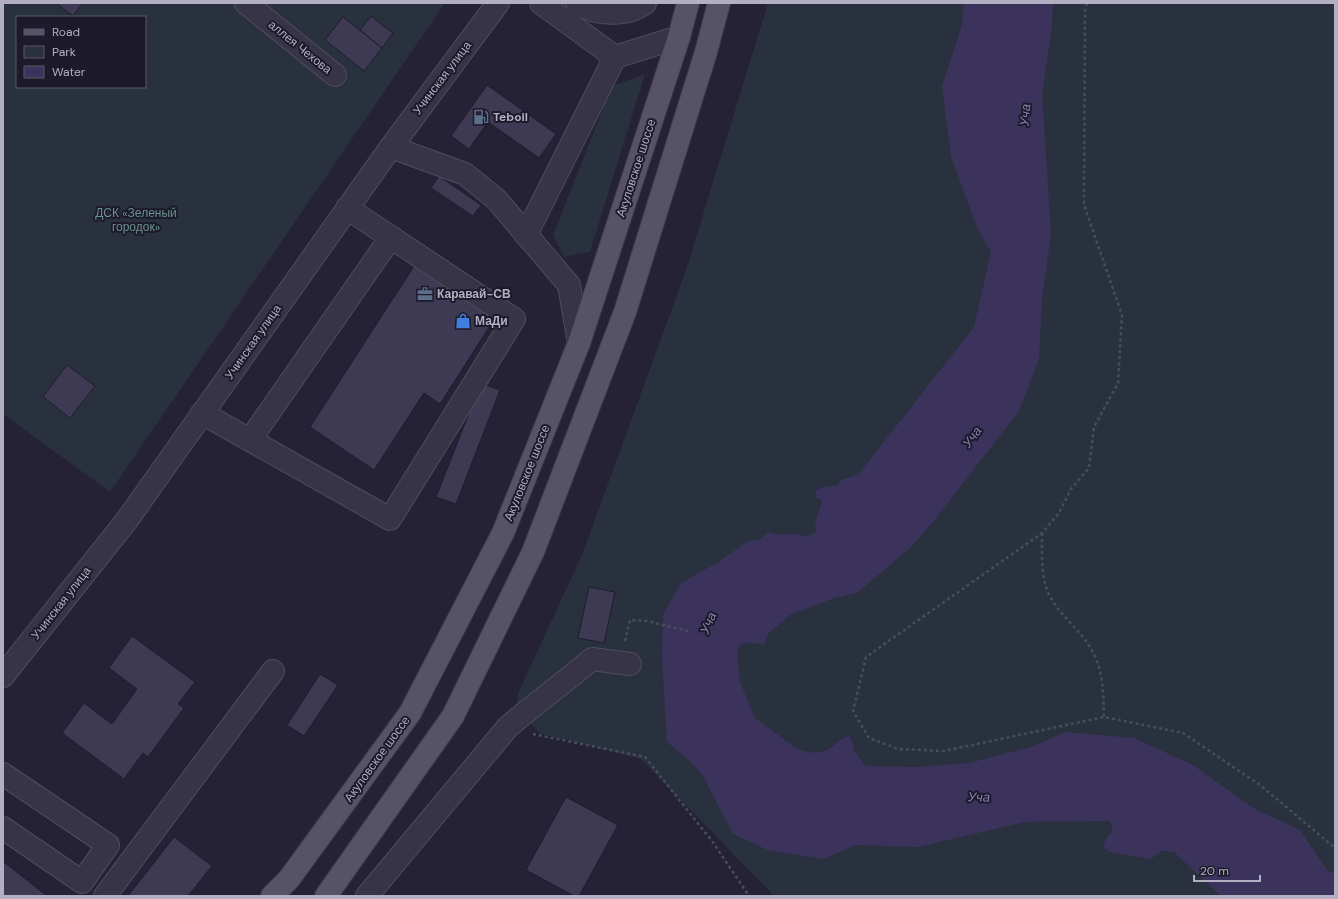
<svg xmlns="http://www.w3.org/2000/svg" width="1338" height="899" font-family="'DM Sans',sans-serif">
	<rect width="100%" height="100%" fill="#252136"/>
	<g fill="#29313e" fill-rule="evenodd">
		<path d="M3 3H445L110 492 3 414ZM17 17H145V87H17Z"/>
		<polygon points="768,3 1335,3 1335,896 774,896 641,759 539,733 516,708 518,693 582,555 686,270"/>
		<polygon points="645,74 590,252 564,257 553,235 612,86"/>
	</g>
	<path fill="#3b335b" d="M964 3H1053L1051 34 1042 94 1051 234 1042 298 1039 359 1019 411 933 522 910 548 857 593 834 598 790 615 768 634 764 644C753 645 753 639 739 646L737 656 740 682 755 718 797 749C806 753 818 754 827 750 835 746 838 739 849 736L853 743 854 751 866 766 915 767 969 763 1034 746 1065 732 1134 738 1193 765 1253 808 1300 830 1327 870 1335 874V896H1221L1174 852 1161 851 1151 859 1109 852 1103 847 1106 839 1113 831 1110 821 1024 822 918 847 856 845 823 859 768 850 733 834 703 776 692 763 667 742 662 657 663 615 681 583 717 563 748 541 759 540 768 532C785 538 790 530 807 537L816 532 815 523 822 501 816 497V490L824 487 836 486 843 479 858 475 974 327 991 252 978 230 951 156 942 86 962 25Z"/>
	<g fill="#3f3a54" stroke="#1f1c2d">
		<polygon points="56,3 83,3 73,16"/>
		<polygon points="371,16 393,33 382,48 360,30"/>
		<polygon points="343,17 382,48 364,71 325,40"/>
		<polygon points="487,85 556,134 539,158 488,122 469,149 451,136"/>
		<polygon points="439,176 481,205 473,216 431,188"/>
		<polygon points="416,263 497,315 440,404 424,393 374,470 310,427"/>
		<polygon points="67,365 95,386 70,418 43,397"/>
		<polygon points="481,383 500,390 456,504 436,497"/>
		<polygon points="589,587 615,592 604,643 578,638"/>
		<polygon points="132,636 195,682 178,704 184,708 148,757 143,753 124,779 62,733 84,703 112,724 137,689 109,668"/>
		<polygon points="320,674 338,685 304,736 287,725"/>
		<polygon points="566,797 618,825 579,896 574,896 526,870"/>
		<polygon points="174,837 212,866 188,896 128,896"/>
		<polygon points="3,861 47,896 3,896"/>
	</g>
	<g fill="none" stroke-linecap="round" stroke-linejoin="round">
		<defs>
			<g id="minor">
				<polyline points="246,3 335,75"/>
				<polyline points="541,3 615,57"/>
				<path d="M577 3C595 15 627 17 645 3"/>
				<polyline points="391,147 465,174 496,199 569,285 579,343"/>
				<polyline points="526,235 615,57 679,37"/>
				<polyline points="202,413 390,519 514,319 347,208"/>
				<polyline points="250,440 391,237"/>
				<polyline points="3,676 127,520 391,147 498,3"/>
				<polyline points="3,774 108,845 82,882 3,828"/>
				<polyline points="105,896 273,671"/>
				<path d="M367 896 507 728C534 704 564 683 592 659L630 664"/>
			</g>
			<g id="major">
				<polyline points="272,896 289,879 410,713 503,533 579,343 679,37 688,3"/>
				<polyline points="326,896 453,716 533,552 625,312 706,52 719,3"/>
			</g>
		</defs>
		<use href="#minor" stroke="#504c5e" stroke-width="24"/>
		<use href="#major" stroke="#3e3b4d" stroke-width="24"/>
		<g stroke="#474d5c" stroke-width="2.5" stroke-dasharray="3 3" stroke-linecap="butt">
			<polyline points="1087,3 1085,10 1084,205 1122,315 1118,383 1094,427 1089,468 1071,489 1059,513 1042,533 866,657 853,711 869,738 898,749 944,751 1104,717 1183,733 1260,785 1335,848"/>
			<path d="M1042 533C1042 551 1041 570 1046 587 1054 612 1079 627 1091 649 1104 670 1103 693 1104 717"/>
			<polyline points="625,641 630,620 647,621 691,632"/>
			<polyline points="533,734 645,757 712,841 749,896"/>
		</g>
		<use href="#minor" stroke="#383447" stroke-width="22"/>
		<use href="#major" stroke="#565267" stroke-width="22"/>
	</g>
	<defs>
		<symbol id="fuel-bare" viewBox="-9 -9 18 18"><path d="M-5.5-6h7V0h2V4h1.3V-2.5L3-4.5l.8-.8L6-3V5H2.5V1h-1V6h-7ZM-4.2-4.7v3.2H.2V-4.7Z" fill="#5c6f8a" stroke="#1d1a2b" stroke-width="2.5" paint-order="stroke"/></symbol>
		<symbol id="office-bare" viewBox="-9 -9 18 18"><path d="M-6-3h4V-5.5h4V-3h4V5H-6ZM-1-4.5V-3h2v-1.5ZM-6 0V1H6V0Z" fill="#5c6f8a" stroke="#1d1a2b" stroke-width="2.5" paint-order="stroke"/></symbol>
		<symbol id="shop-bare" viewBox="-9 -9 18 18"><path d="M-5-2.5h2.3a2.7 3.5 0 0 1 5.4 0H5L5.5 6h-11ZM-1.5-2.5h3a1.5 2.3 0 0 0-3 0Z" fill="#3f7fe0" stroke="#1d1a2b" stroke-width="2.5" paint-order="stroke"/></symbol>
	</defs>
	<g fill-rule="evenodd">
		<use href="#fuel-bare" x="470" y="106" width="22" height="22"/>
		<use href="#office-bare" x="414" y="283" width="22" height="22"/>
		<use href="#shop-bare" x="452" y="310" width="22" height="22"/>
	</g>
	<g text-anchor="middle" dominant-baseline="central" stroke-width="4" stroke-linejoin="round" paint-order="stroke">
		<g font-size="12" fill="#b3afc3" stroke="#1d1a2b">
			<text transform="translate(300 47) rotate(39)">аллея Чехова</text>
			<text transform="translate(442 78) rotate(-53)">Учинская улица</text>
			<text transform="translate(636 168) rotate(-72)">Акуловское шоссе</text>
			<text transform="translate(253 342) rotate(-55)">Учинская улица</text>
			<text transform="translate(527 473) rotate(-68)">Акуловское шоссе</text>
			<text transform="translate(61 603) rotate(-52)">Учинская улица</text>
			<text transform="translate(377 759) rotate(-54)">Акуловское шоссе</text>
		</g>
		<g font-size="12" font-weight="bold" fill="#b3afc3" stroke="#1d1a2b" text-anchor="start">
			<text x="493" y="117">Teboil</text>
			<text x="437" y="294">Каравай-СВ</text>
			<text x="475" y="321">МаДи</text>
		</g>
		<g font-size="12" fill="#68928b" stroke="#1d1a2b">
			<text x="136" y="213">ДСК «Зеленый<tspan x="136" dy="14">городок»</tspan></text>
		</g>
		<g font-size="13" font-style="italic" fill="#8880af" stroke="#1d1a2b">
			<text transform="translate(1025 115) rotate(-85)">Уча</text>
			<text transform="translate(972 437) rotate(-54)">Уча</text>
			<text transform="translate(708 623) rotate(-67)">Уча</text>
			<text transform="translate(979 797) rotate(1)">Уча</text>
		</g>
	</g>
	<rect width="1338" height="899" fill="none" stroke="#b3afc3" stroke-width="8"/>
	<rect x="16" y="16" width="130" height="72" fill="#1d1a2b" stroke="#595668"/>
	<rect x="24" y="29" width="20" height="6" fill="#565267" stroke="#595668"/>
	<text x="52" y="36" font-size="12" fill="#b3afc3">Road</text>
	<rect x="24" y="46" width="20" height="12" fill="#29313e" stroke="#595668"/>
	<text x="52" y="56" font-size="12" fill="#b3afc3">Park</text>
	<rect x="24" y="66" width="20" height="12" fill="#3b335b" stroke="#595668"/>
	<text x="52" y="76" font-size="12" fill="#b3afc3">Water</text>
	<path d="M1194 875v6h66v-6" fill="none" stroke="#b3afc3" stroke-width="2"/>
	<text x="1200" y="875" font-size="12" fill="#b3afc3" stroke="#1d1a2b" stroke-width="3" paint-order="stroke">20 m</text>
</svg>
